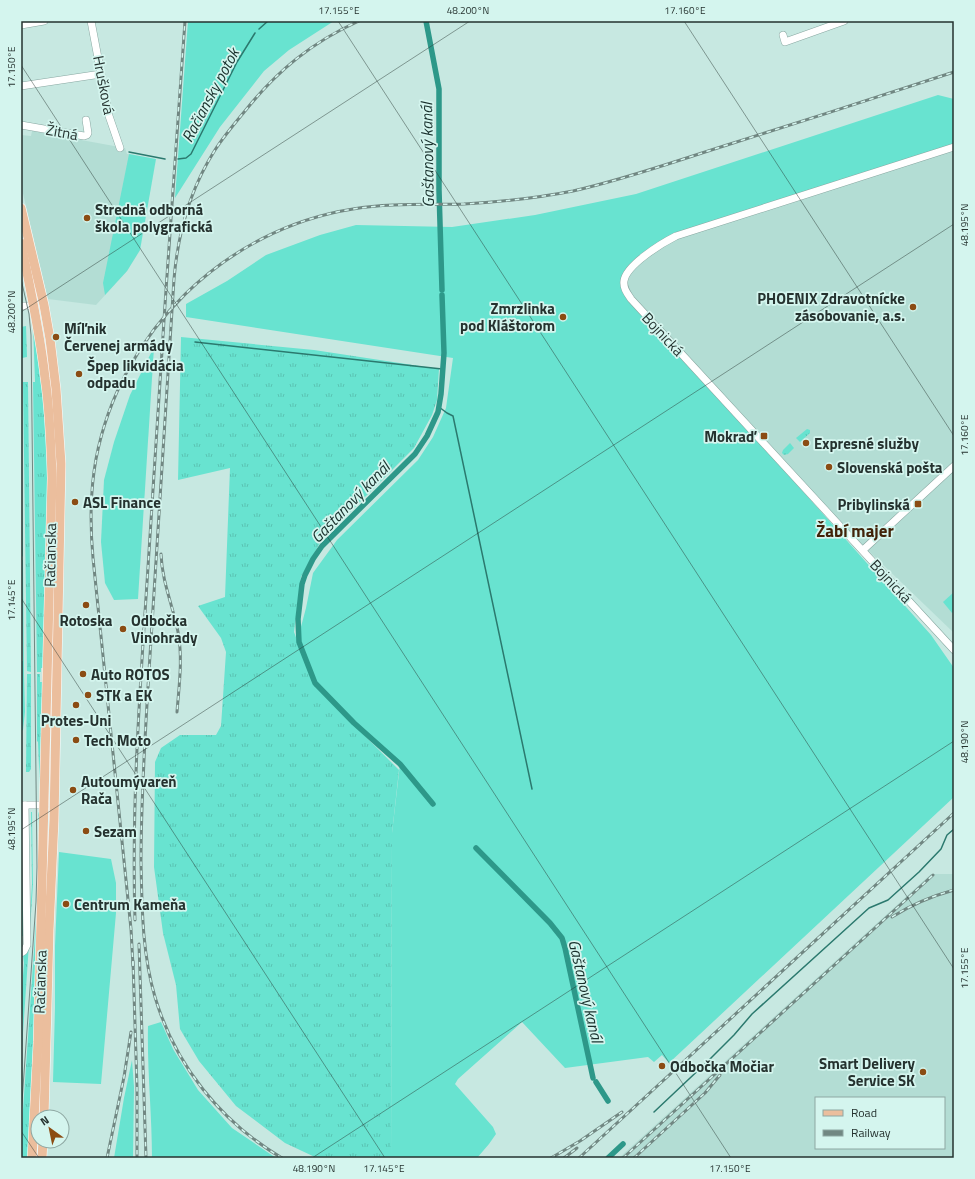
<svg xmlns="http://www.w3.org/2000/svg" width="975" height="1179" font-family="'Titillium Web',sans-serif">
	<defs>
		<pattern id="grass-tufts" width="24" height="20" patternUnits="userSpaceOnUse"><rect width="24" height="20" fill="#68e3d0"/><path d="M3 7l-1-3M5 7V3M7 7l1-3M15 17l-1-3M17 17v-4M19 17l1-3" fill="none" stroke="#5ac3b3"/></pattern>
	</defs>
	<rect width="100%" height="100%" fill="#c7e8e1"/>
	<g fill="#b3ddd4" fill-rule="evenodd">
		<polygon points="32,131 125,148 127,154 129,154 140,250 127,271 96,305 48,299 21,185 21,135 31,136"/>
		<polygon points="954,148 954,633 850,533 626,294 625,274 664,240"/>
		<path d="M931 874H954V1158H619ZM816 1098H944V1148H816Z"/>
	</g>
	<g fill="url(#grass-tufts)">
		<polygon points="33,325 43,378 49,470 45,634 43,668 41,668 41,672 37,672 33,382 35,382"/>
		<polygon points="26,326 27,357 22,358 21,327"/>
		<polygon points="181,337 314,350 439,369 437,400 432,415 414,448 321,541 301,577 294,632 314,685 399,770 392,833 391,1158 317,1158 285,1143 236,1106 199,1061 180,1029 176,985 163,933 154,867 155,762 161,748 180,735 216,735 221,726 226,652 221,638 198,606 225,597 230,468 178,480"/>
		<polygon points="23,382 28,382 31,672 27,671"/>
		<polygon points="807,429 810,430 810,433 800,442 796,438"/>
		<polygon points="790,443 794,448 788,454 784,455 782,453 783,450"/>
		<polygon points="22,505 23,552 23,557 21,554 21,506"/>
		<polygon points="21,560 23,560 24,674 21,674 21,661 23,661"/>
		<polygon points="21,674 24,674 25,712 23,730 21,731"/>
		<polygon points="27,674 31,674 31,769 29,772 26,772"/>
		<polygon points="37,674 40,674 40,682 42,682 43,718 40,791 38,742 37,741"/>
		<polygon points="31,812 32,812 33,884 21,1063 23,1019 21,1001 24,963 23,955 30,916 32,884"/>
		<polygon points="38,812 40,814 38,962 29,1158 21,1158 21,1139 37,906 39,866"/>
		<polygon points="21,829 23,829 24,882 21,882"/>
		<polygon points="21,883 24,883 25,936 22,936"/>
	</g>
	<g fill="#68e3d0">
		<polygon points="188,21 334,21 289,50 264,71 220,127 175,198"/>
		<polygon points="938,95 954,99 954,148 664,240 625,274 627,294 931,635 954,668 954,797 669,1063 662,1055 654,1062 648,1057 565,1068 522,1022 458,1079 455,1084 493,1127 496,1134 489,1144 477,1158 391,1158 392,833 400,764 354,723 315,683 298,638 306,608 313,573 337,540 418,460 433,437 446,408 453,358 186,317 186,304 227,281 266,255 320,235 356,225 452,227 535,215 636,194"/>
		<polygon points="129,154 156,159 140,250 127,271 105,295 103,283"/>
		<polygon points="154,347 138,599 114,600 105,583 101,542 104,480 114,442 130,395"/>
		<polygon points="954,592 954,611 952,613 943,602"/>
		<polygon points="59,852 111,859 116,883 116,913 101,1084 53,1082 55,1008 55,946"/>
		<path d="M161 1022 173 1049 198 1090 232 1128 276 1158H152C152 1114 147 1070 148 1026Z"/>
		<polygon points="132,1060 134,1087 133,1158 114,1158 124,1098"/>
	</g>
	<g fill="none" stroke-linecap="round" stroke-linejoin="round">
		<g stroke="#2b796e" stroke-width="1.5">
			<polyline points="259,29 268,21"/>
			<polyline points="129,152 165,159"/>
			<polyline points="178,159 186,158 191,154 237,62 255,33"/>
			<polyline points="195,342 442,369"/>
			<polyline points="439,407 447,413 453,416 532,789"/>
			<polyline points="654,1112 707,1062 734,1035 752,1014 869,908 888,900 919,872 941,849 947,835 954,829"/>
		</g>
		<g stroke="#2d9889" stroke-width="5.5">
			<polyline points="426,21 439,89 439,190 442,290"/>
			<polyline points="433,804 400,764 354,723 315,683 299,642 298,619 302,584 305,575 313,559 322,546 415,454 427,436 438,412 441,394 444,353 442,295"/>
			<polyline points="476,848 550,923 562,938 565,948 593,1078"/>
			<polyline points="596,1082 608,1101"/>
			<polyline points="608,1158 623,1144"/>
		</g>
		<defs>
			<g id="minor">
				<polyline points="91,21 109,116 120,148"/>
				<polyline points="21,25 44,21"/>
				<polyline points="783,35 785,42 844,21"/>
				<polyline points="21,86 101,74"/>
				<polyline points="21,125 84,136 87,135 88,133 86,120"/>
				<path d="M954 147 676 236C662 243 626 265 624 281 623 288 627 293 631 299L954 650"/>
				<polyline points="21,306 34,306"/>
				<polyline points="863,550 954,466"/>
				<polyline points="21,805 45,805"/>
				<polyline points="21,953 24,951 27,945 25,805"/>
			</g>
			<g id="major">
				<polyline points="21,208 44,305 50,339 56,389 61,464 54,820 49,930 44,1117"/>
				<path d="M21 243C30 288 40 332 45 378 50 411 51 444 52 478L38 1042 32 1158"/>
				<polyline points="42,1158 43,1141"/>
			</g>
		</defs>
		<use href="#minor" stroke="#88a7a1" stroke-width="8"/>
		<use href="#major" stroke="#fff" stroke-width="10"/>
		<use href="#minor" stroke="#fff" stroke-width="7"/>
		<use href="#major" stroke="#ebbe9d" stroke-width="9"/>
		<polyline stroke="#718782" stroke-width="1" points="21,279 29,314 31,335 37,867 36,902 21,1116"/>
		<defs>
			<g id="rail">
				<path d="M161 554C162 582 173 606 178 632 183 659 179 686 177 712"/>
				<path d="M892 917C911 905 932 896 954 890"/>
				<path d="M135 920C131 792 142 664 150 536 161 364 172 193 185 21"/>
				<polyline points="139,944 146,1158"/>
				<polyline points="133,961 137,1088 137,1158"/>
				<path d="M133 966 131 929 93 558C90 525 90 492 96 459 120 332 225 229 353 209 390 203 427 205 464 204 500 202 537 198 573 191 626 179 676 161 727 145 803 121 878 97 954 72"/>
				<polyline points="107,1158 124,1077 131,1032"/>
				<path d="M282 1158C221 1122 175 1065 155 997 142 953 142 907 141 862 141 798 145 735 149 671 158 540 165 409 174 279 178 232 190 189 215 150 224 136 235 123 245 111 277 71 312 42 359 21"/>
				<polyline points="551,1158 580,1141 622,1112"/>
				<polyline points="564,1158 577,1148"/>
				<polyline points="579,1158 954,813"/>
				<polyline points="623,1158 933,875"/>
				<polyline points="634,1158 705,1093 720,1075"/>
			</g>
		</defs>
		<use href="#rail" stroke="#718782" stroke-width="3"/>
		<use href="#rail" stroke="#d4f5ee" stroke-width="1.5" stroke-dasharray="4.5" stroke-linecap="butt"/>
	</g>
	<path fill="none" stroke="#25322f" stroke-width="1" stroke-opacity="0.45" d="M338 21 954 969M684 21 954 436M21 65 731 1158M21 312 470 21M21 598 385 1158M21 830 954 224M21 1131 39 1158M312 1158 954 741"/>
	<g fill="#8b4c13" stroke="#d4f5ee" stroke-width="1.5">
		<circle cx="87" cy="218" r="4"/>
		<circle cx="913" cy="307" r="4"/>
		<circle cx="563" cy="317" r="4"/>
		<circle cx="56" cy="337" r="4"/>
		<circle cx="79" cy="374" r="4"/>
		<rect x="760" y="432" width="8" height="8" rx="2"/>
		<circle cx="806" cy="443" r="4"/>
		<circle cx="829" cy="467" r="4"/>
		<circle cx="75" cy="502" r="4"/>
		<rect x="914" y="500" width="8" height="8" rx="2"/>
		<circle cx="86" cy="605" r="4"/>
		<circle cx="123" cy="629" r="4"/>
		<circle cx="83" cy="674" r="4"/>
		<circle cx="88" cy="695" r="4"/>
		<circle cx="76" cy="705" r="4"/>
		<circle cx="76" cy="740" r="4"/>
		<circle cx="73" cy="790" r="4"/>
		<circle cx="86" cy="831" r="4"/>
		<circle cx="66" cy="904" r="4"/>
		<circle cx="662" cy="1066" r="4"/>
		<circle cx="923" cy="1072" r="4"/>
	</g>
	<g text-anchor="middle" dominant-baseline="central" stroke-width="3.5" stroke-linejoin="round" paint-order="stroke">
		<g font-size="15" fill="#25322f" stroke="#d4f5ee">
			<text transform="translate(104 85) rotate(79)">Hrušková</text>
			<text transform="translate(62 132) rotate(10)">Žitná</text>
			<text transform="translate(663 334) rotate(47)">Bojnická</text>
			<text transform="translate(50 555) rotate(-89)">Račianska</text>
			<text transform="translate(891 581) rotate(47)">Bojnická</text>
			<text transform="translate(40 982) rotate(-88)">Račianska</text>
		</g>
		<g font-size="15" font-weight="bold" fill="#25322f" stroke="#d4f5ee" text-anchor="start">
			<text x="95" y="209">Stredná odborná<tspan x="95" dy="17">škola polygrafická</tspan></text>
			<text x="905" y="298" text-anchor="end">PHOENIX Zdravotnícke<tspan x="905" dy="17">zásobovanie, a.s.</tspan></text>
			<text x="555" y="308" text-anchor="end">Zmrzlinka<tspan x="555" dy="17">pod Kláštorom</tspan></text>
			<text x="64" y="328">Míľnik<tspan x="64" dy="17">Červenej armády</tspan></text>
			<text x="87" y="365">Špep likvidácia<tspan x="87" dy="17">odpadu</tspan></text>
			<text x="756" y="436" text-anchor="end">Mokraď</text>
			<text x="814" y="443">Expresné služby</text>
			<text x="837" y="467">Slovenská pošta</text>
			<text x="83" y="502">ASL Finance</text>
			<text x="910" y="504" text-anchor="end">Pribylinská</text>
			<text x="86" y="620" text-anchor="middle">Rotoska</text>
			<text x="131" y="620">Odbočka<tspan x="131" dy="17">Vinohrady</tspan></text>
			<text x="91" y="674">Auto ROTOS</text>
			<text x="96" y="695">STK a EK</text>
			<text x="76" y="720" text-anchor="middle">Protes-Uni</text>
			<text x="84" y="740">Tech Moto</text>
			<text x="81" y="781">Autoumývareň<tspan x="81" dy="17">Rača</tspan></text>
			<text x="94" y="831">Sezam</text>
			<text x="74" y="904">Centrum Kameňa</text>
			<text x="915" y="1063" text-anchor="end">Smart Delivery<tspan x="915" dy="17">Service SK</tspan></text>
			<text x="670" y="1066">Odbočka Močiar</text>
		</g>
		<g font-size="16" font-style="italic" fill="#172f2b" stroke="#d4f5ee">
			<text transform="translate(210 95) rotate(-62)">Račiansky potok</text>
			<text transform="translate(427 155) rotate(-91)">Gaštanový kanál</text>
			<text transform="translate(350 502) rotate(-46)">Gaštanový kanál</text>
			<text transform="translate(586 991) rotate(77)">Gaštanový kanál</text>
		</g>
		<g font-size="17" font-weight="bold" fill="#422309" stroke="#d4f5ee">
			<text x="855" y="531">Žabí majer</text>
		</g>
	</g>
	<rect width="975" height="1179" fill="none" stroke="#d4f5ee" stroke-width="44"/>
	<rect x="815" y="1097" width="130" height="52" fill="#d4f5ee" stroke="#8ea7a2"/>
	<rect x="823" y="1110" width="20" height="6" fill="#ebbe9d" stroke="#8ea7a2"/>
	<text x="851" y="1117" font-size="12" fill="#25322f">Road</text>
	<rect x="823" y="1130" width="20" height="6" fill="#718782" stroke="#8ea7a2"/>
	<text x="851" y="1137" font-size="12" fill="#25322f">Railway</text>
	<g transform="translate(50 1129) rotate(327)"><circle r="19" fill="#d4f5ee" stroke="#8ea7a2"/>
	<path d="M0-3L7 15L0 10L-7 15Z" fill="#8b4c13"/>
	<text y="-6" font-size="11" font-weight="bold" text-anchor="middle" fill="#25322f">N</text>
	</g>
	<rect x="22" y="22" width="931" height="1135" fill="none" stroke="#25322f" stroke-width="1.5"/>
	<g font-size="10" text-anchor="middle" fill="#25322f">
		<text x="339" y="14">17.155°E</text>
		<text x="468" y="14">48.200°N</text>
		<text x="685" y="14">17.160°E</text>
		<text transform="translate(11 67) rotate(-90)" y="4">17.150°E</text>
		<text transform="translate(964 225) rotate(-90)" y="4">48.195°N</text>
		<text transform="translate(11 312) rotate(-90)" y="4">48.200°N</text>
		<text transform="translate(964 435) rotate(-90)" y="4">17.160°E</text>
		<text transform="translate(11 600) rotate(-90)" y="4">17.145°E</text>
		<text transform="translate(964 742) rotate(-90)" y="4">48.190°N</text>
		<text transform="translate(11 829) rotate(-90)" y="4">48.195°N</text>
		<text transform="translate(964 968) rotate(-90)" y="4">17.155°E</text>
		<text x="314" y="1172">48.190°N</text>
		<text x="384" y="1172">17.145°E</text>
		<text x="730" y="1172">17.150°E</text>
	</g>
</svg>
